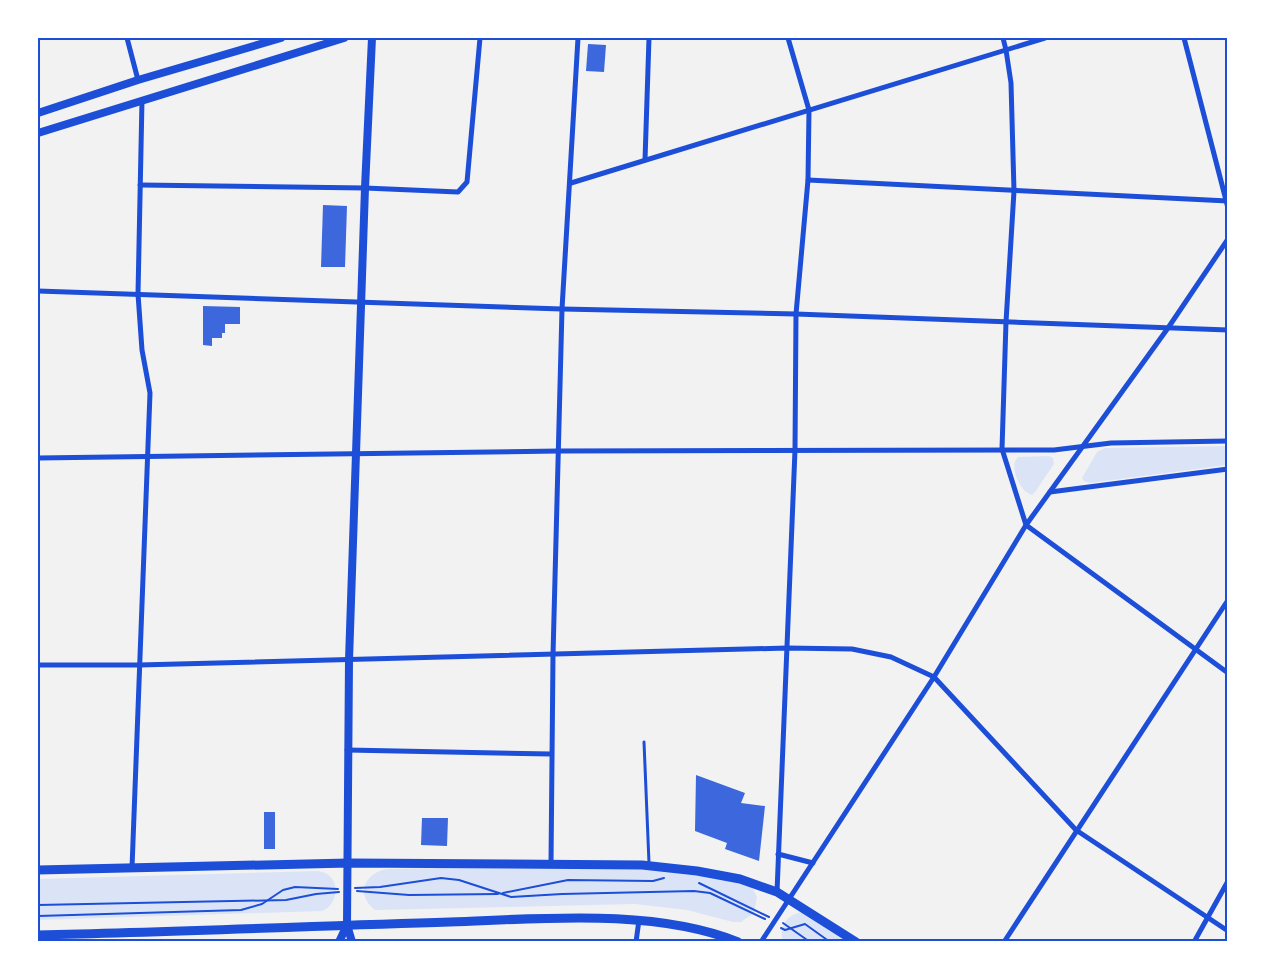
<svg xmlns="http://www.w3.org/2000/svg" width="1265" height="979" font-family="'Varela Round',sans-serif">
	<rect width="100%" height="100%" fill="#f2f2f2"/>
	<g fill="#dbe4f7">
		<polygon points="1227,446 1227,465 1090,483 1084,481 1082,478 1097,452 1105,448"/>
		<path d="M1049 456 1053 458 1054 464 1035 492 1032 495C1020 492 1008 466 1018 457Z"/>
		<path d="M494 867C580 868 669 861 752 887L757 897 754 913 741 922H733L687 910 635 904 375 910C355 895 364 873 387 869Z"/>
		<path d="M318 871C321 872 324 872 327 874 342 884 336 906 322 911L38 920V879Z"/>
		<path d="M804 912 851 941H783C778 926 788 913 804 912Z"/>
	</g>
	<g fill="#3d67dc">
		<polygon points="588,44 606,45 604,72 586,71"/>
		<polygon points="323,205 347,206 345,267 321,267"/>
		<polygon points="203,306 240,307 240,324 225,324 225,333 222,333 222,338 212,338 212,346 203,345"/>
		<polygon points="696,775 745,793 741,803 765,806 759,861 725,849 727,843 695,831"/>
		<rect x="264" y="812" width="11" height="37"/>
		<polygon points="422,818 448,818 447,846 421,845"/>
	</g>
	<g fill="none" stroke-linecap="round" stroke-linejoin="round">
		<g stroke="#1d4ed8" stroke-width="2">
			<polyline points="699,883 769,917"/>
			<polyline points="355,888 380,887 441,878 459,880 511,897 562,894 694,891 710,893 765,919"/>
			<polyline points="357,891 409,895 498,894"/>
			<polyline points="503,893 568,880 653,881 664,878"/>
			<polyline points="38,905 286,900 316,894 339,892"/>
			<polyline points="38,916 241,910 262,904 283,890 295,887 338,889"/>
			<polyline points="783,923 810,942"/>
			<polyline points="781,928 785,930 805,924 830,942"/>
		</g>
		<polyline stroke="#1d4ed8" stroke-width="3" points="644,742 649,863"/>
		<g stroke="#1d4ed8" stroke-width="5">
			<polyline points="127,38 138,80"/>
			<polyline points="1003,38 1006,50 1011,83 1014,191 1006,322 1002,449 1026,525 1228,673"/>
			<polyline points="1184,38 1228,208"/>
			<polyline points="645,160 649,38"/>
			<polyline points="808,180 1228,201"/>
			<polyline points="571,183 1045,38"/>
			<polyline points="140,185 365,188 458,192 467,182 480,38"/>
			<polyline points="38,291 562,309 796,314 1228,330"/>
			<polyline points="38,458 559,451 1054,450 1111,443 1228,441"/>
			<polyline points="1050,492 1228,469"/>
			<polyline points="38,665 139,665 787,648 852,649 891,657 934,677 1076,830 1228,931"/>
			<polyline points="347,750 551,754"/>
			<polyline points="778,854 813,863"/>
			<polyline points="551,864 553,655 562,309 578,38"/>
			<polyline points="132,868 150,393 142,350 138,294 142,100"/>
			<polyline points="777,892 795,450 796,314 808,180 809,110 788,38"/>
			<polyline points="636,942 639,920"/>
			<polyline points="761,942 934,677 1026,525 1168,328 1228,239"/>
			<polyline points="1004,942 1228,600"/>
			<polyline points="1194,942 1228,881"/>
		</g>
		<g stroke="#1d4ed8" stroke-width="8">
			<polyline points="38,113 138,80 281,38"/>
			<polyline points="38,133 344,38"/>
			<polyline points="339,942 347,925"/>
			<polyline points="352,942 347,925 349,660 365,188 372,38"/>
		</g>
		<g stroke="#1d4ed8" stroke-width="9">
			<polyline points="38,870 349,863 642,865 697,871 740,879 777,892 856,942"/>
			<path d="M38 935C175 932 313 926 450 922 539 919 654 908 738 942"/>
		</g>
	</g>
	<rect width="1265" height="979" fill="none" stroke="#ffffff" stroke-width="78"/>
	<rect x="39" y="39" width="1187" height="901" fill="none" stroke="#1d4ed8" stroke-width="2"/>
</svg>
